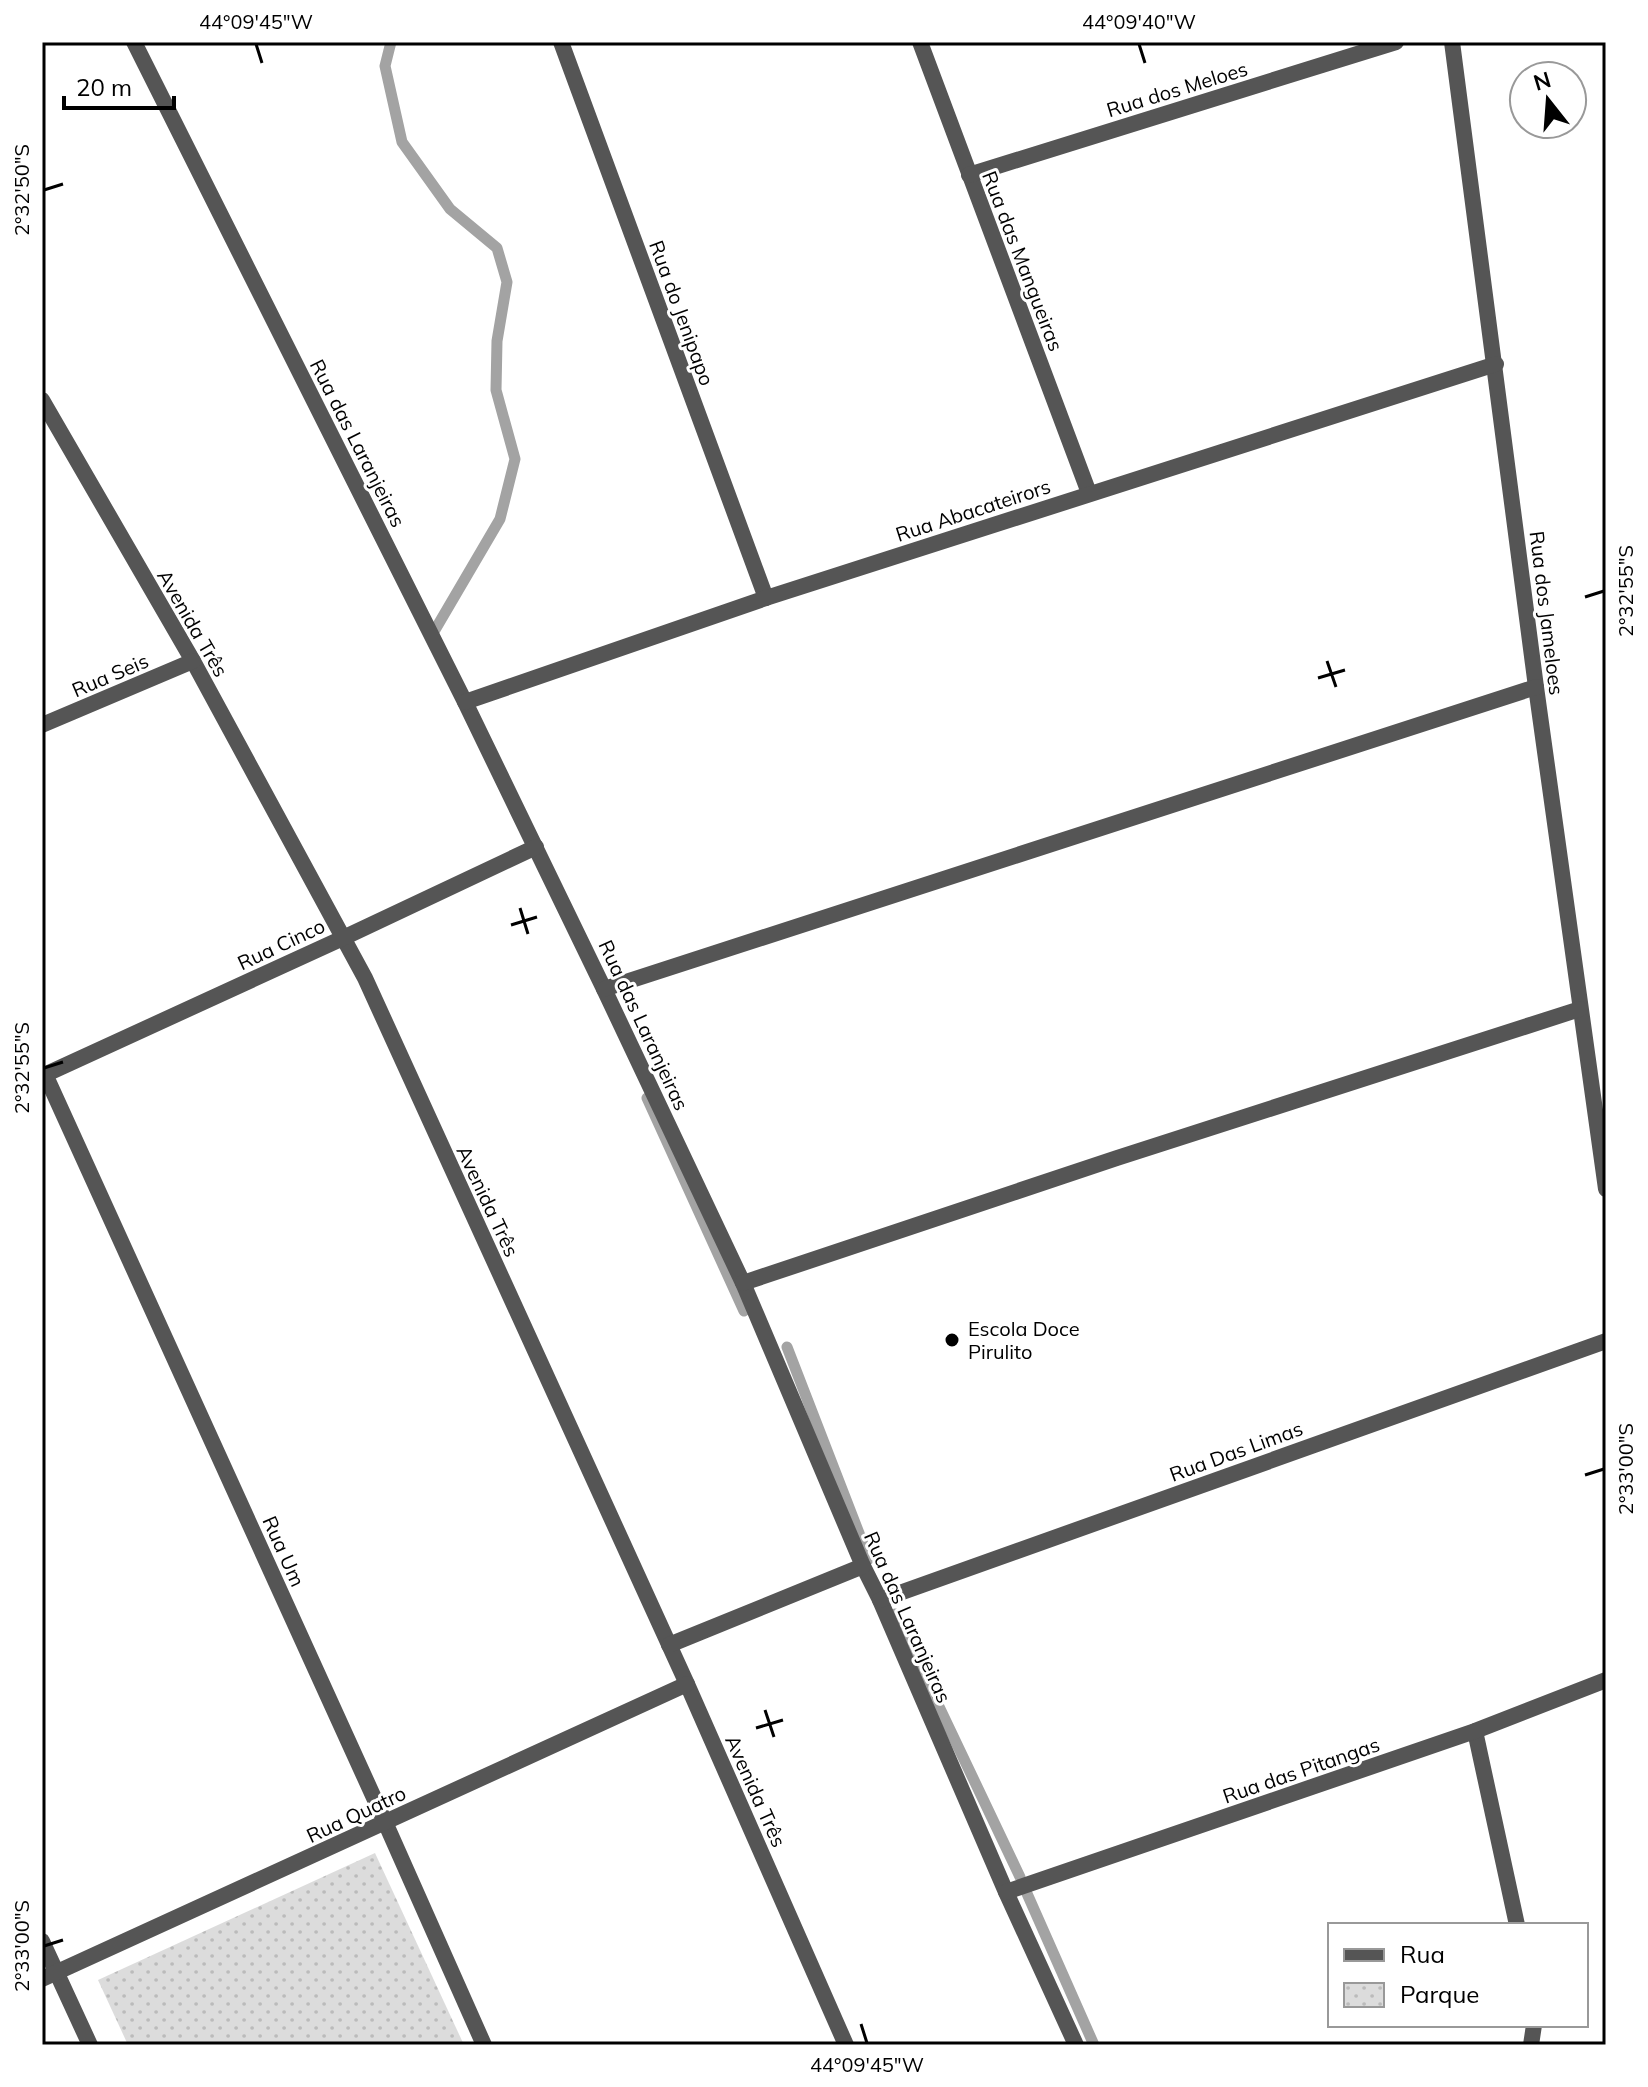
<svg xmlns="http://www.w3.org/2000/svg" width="1648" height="2087" font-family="Mulish,sans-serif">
	<defs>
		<pattern id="park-dots" width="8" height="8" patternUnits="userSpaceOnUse" patternTransform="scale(2)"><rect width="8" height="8" fill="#dcdcdc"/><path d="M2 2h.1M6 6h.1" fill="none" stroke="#bbb" stroke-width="1.8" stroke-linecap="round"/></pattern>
	</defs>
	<rect width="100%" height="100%" fill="#fff"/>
	<polygon fill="url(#park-dots)" points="375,1853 464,2045 128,2045 98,1980"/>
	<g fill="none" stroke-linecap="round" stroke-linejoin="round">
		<g stroke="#a3a3a3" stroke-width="11">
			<polyline points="391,42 385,66 402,142 450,209 497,248 507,282 497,341 496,390 515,459 500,519 432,635 433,639"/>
			<polyline points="647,1098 744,1311"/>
			<polyline points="787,1347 869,1559"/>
			<polyline points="895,1614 1020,1877"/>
			<polyline points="1025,1889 1094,2045"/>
		</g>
		<g stroke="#555" stroke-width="16">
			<polyline points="134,42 465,702 604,989 743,1283 863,1566 880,1600 1006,1892 1076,2045"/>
			<polyline points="561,42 766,598"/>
			<polyline points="920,42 1089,493"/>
			<polyline points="1452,42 1536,687 1606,1189"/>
			<polyline points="969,175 1396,42"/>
			<polyline points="42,400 193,661 365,978 687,1684 846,2045"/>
			<polyline points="465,702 766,598 1496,364"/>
			<polyline points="42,725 193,661"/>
			<polyline points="604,989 1536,687"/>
			<polyline points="45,1074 385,1822 484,2045"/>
			<polyline points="42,1076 343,938 536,847"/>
			<polyline points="743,1283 1117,1158 1580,1009"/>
			<polyline points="880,1600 1606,1341"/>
			<polyline points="669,1645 863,1566"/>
			<polyline points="1475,1731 1517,1925"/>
			<polyline points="1006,1892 1475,1731 1606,1680"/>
			<polyline points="42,1941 90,2045"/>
			<polyline points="42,1979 687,1684"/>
			<polyline points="1531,2045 1534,2025"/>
		</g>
	</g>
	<path fill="none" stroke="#000" stroke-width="3" d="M256 44 262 63M1139 44 1145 63M44 190 63 184M1585 597 1604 591M1327 661 1336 687M1318 678 1345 670M520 908 528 934M511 925 537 917M44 1068 63 1062M1585 1475 1604 1469M765 1710 774 1737M756 1728 783 1720M44 1946 63 1940M861 2024 867 2043"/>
	<circle fill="#000" stroke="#fff" stroke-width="3" cx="952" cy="1340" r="8"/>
	<g text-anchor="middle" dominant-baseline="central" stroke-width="6" stroke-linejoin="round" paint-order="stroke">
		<g font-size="20" fill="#000" stroke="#fff">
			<text transform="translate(1177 89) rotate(-17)">Rua dos Meloes</text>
			<text transform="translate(1023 261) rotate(69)">Rua das Mangueiras</text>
			<text transform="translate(682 313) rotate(70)">Rua do Jenipapo</text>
			<text transform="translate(358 443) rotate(63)">Rua das Laranjeiras</text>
			<text transform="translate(973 510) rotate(-18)">Rua Abacateirors</text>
			<text transform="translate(1547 613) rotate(83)">Rua dos Jameloes</text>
			<text transform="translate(193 623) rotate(60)">Avenida Três</text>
			<text transform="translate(110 675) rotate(-23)">Rua Seis</text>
			<text transform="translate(281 944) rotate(-25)">Rua Cinco</text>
			<text transform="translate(644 1025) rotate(65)">Rua das Laranjeiras</text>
			<text transform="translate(488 1201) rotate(65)">Avenida Três</text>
			<text transform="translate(1236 1451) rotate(-20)">Rua Das Limas</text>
			<text transform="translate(284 1551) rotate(66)">Rua Um</text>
			<text transform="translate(908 1617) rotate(66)">Rua das Laranjeiras</text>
			<text transform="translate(1301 1770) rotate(-19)">Rua das Pitangas</text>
			<text transform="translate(756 1791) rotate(66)">Avenida Três</text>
			<text transform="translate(356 1814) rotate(-25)">Rua Quatro</text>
		</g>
		<g font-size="20" fill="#000" stroke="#fff" text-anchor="start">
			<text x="968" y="1328">Escola Doce<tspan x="968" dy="23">Pirulito</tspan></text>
		</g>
	</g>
	<rect width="1648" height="2087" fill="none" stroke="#ffffff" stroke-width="88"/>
	<rect x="1328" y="1923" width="260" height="104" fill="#ffffff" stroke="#999999" stroke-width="2"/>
	<rect x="1344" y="1949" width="40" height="12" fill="#555555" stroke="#999999" stroke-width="2"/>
	<text x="1400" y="1963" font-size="24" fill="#000000">Rua</text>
	<rect x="1344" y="1983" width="40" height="24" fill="url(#park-dots)" stroke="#999999" stroke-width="2"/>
	<text x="1400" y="2003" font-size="24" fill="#000000">Parque</text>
	<g transform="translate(1548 100) rotate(343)"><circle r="38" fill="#ffffff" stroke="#999999" stroke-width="2"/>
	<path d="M0-6L14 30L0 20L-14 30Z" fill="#000000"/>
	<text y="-12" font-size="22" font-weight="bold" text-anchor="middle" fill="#000000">N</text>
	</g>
	<path d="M64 96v12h110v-12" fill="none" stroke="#000000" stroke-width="4"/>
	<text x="76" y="96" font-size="24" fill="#000000" stroke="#ffffff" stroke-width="6" paint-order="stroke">20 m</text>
	<rect x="44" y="44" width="1560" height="1999" fill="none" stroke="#000" stroke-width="3"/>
	<g font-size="20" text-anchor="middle" fill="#000">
		<text x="256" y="29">44°09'45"W</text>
		<text x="1139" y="29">44°09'40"W</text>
		<text transform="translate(22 190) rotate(-90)" y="7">2°32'50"S</text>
		<text transform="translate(1626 591) rotate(-90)" y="7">2°32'55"S</text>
		<text transform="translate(22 1068) rotate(-90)" y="7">2°32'55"S</text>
		<text transform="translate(1626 1469) rotate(-90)" y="7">2°33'00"S</text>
		<text transform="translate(22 1946) rotate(-90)" y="7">2°33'00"S</text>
		<text x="867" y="2072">44°09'45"W</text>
	</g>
</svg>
